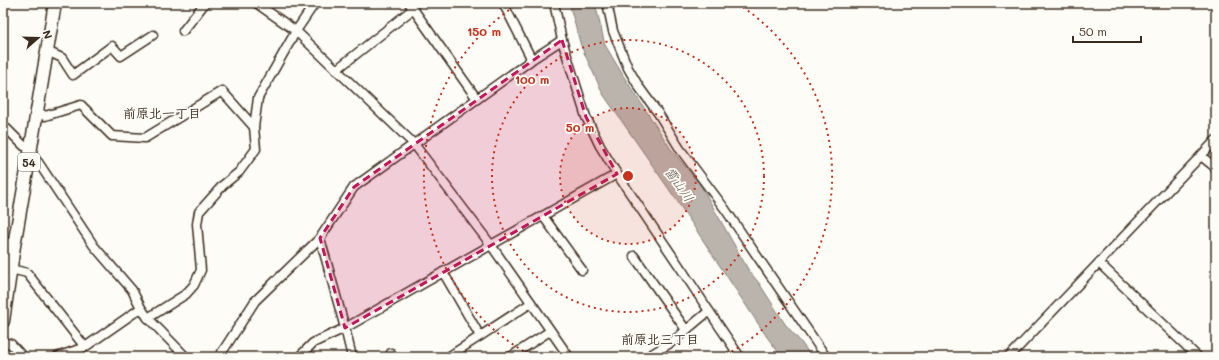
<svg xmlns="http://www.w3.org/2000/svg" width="1219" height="360" font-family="Mali,'Klee One',sans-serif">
	<rect width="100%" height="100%" fill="#fdfcf7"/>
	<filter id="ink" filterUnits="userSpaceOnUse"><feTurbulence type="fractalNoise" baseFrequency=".025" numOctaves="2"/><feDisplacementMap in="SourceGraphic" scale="8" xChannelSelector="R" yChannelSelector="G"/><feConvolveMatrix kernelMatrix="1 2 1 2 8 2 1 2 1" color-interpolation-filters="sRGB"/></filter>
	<g filter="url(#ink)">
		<polygon fill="#bbb4ad" stroke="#887d74" points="569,3 595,3 605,45 624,77 671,149 701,186 749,271 759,283 785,324 800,341 812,357 782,357 767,337 675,198 603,94 581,46"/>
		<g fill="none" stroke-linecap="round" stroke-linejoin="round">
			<defs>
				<g id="street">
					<polyline points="256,3 296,31 414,144 491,245 569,357"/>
					<polyline points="409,3 477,99"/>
					<polyline points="554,3 562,40 586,117 600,146 617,174 682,270 709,311 740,357"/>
					<polyline points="607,3 613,31 628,68 639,87 658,113 680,149 725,209 826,357"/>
					<polyline points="183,31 205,3"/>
					<polyline points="47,51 62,58 73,75 112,46 121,56 153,35"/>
					<polyline points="531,60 562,40"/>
					<polyline points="336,70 413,9"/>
					<polyline points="37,111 45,116 81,105 112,136 145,138 222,91 254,127"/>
					<polyline points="3,125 24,146 31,147"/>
					<polyline points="1201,156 1216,168"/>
					<polyline points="29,159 38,162 94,246 132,290 141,308 148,318 186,357"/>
					<polyline points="543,216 582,270"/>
					<polyline points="320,238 345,328 352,357"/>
					<polyline points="3,241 14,246"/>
					<polyline points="634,256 686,330"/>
					<polyline points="1099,263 1198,357"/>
					<polyline points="11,269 27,273 85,347"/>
					<polyline points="443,272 480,336"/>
					<polyline points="148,318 186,294 194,285 201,270 197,224 199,212 223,185 239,172 256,149 254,127 258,98 296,31 315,3"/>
					<polyline points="3,342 11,344 23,357"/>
					<polyline points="391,353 393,357"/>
					<polyline points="57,357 85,347 141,308"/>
					<polyline points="219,357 255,301 320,238 354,187 530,61 530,56 503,3"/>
					<polyline points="299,357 313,343 345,328 491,245 617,174"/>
					<polyline points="448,357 531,303"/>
					<polyline points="510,357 550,331"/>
					<polyline points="647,357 672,342 709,311"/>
					<polyline points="729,357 736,352"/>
					<polyline points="1009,357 1216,140"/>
				</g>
				<polyline id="primary" points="3,321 14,246 29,159 55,3"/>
			</defs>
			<use href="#street" stroke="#3b2a1e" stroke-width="11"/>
			<use href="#primary" stroke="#3b2a1e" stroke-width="15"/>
			<use href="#street" stroke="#fdfcf7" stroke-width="8"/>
			<use href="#primary" stroke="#fdfcf7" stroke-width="12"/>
		</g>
	</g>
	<path fill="#c2185b" fill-opacity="0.2" stroke="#c2185b" stroke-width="3" stroke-dasharray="8 5" stroke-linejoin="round" d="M562 40 586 117 617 174 345 328 320 238 354 187Z"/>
	<circle cx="628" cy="176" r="68" fill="#c8321e" fill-opacity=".12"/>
	<g fill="none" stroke="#c8321e" stroke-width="2" stroke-dasharray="2 4">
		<circle cx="628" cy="176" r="68"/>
		<circle cx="628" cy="176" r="136"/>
		<path d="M534 357A204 204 0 0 1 518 4M738 4A204 204 0 0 1 722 357"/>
	</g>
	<g text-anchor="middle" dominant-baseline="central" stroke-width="3.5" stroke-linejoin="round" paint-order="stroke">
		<rect fill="#fdfcf7" stroke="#75695f" stroke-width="1" x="18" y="153" width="22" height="18" rx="3"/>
		<g font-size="11" font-weight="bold" fill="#3b2a1e">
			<text x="29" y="162">54</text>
		</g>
		<g font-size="13" font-weight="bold" fill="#3b2a1e" stroke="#fdfcf7">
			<text x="162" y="112">前原北一丁目</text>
			<text x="660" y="338">前原北三丁目</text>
		</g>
		<g font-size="13" font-style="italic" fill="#615349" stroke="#fdfcf7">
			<text transform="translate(680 184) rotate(55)">雷山川</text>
		</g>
	</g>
	<circle cx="628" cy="176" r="6" fill="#c8321e" stroke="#fdfcf7" stroke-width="2"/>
	<g font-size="12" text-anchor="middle" font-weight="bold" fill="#c8321e" stroke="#fdfcf7" stroke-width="3.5" stroke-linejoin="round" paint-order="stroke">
		<text x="484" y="36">150 m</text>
		<text x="532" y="84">100 m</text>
		<text x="580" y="132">50 m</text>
	</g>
	<rect width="1219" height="360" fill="none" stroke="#fdfcf7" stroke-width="16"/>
	<rect x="8" y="8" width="1203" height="344" fill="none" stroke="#3b2a1e" stroke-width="1.5" filter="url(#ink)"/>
	<g transform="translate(38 38) rotate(70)" stroke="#fdfcf7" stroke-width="3" paint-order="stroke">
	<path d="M0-3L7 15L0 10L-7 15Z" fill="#3b2a1e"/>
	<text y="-6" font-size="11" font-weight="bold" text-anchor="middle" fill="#3b2a1e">N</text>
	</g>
	<path d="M1073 36v6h68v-6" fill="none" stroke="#3b2a1e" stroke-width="2"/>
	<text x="1079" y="36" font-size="12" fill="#3b2a1e" stroke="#fdfcf7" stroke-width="3" paint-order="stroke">50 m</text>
</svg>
